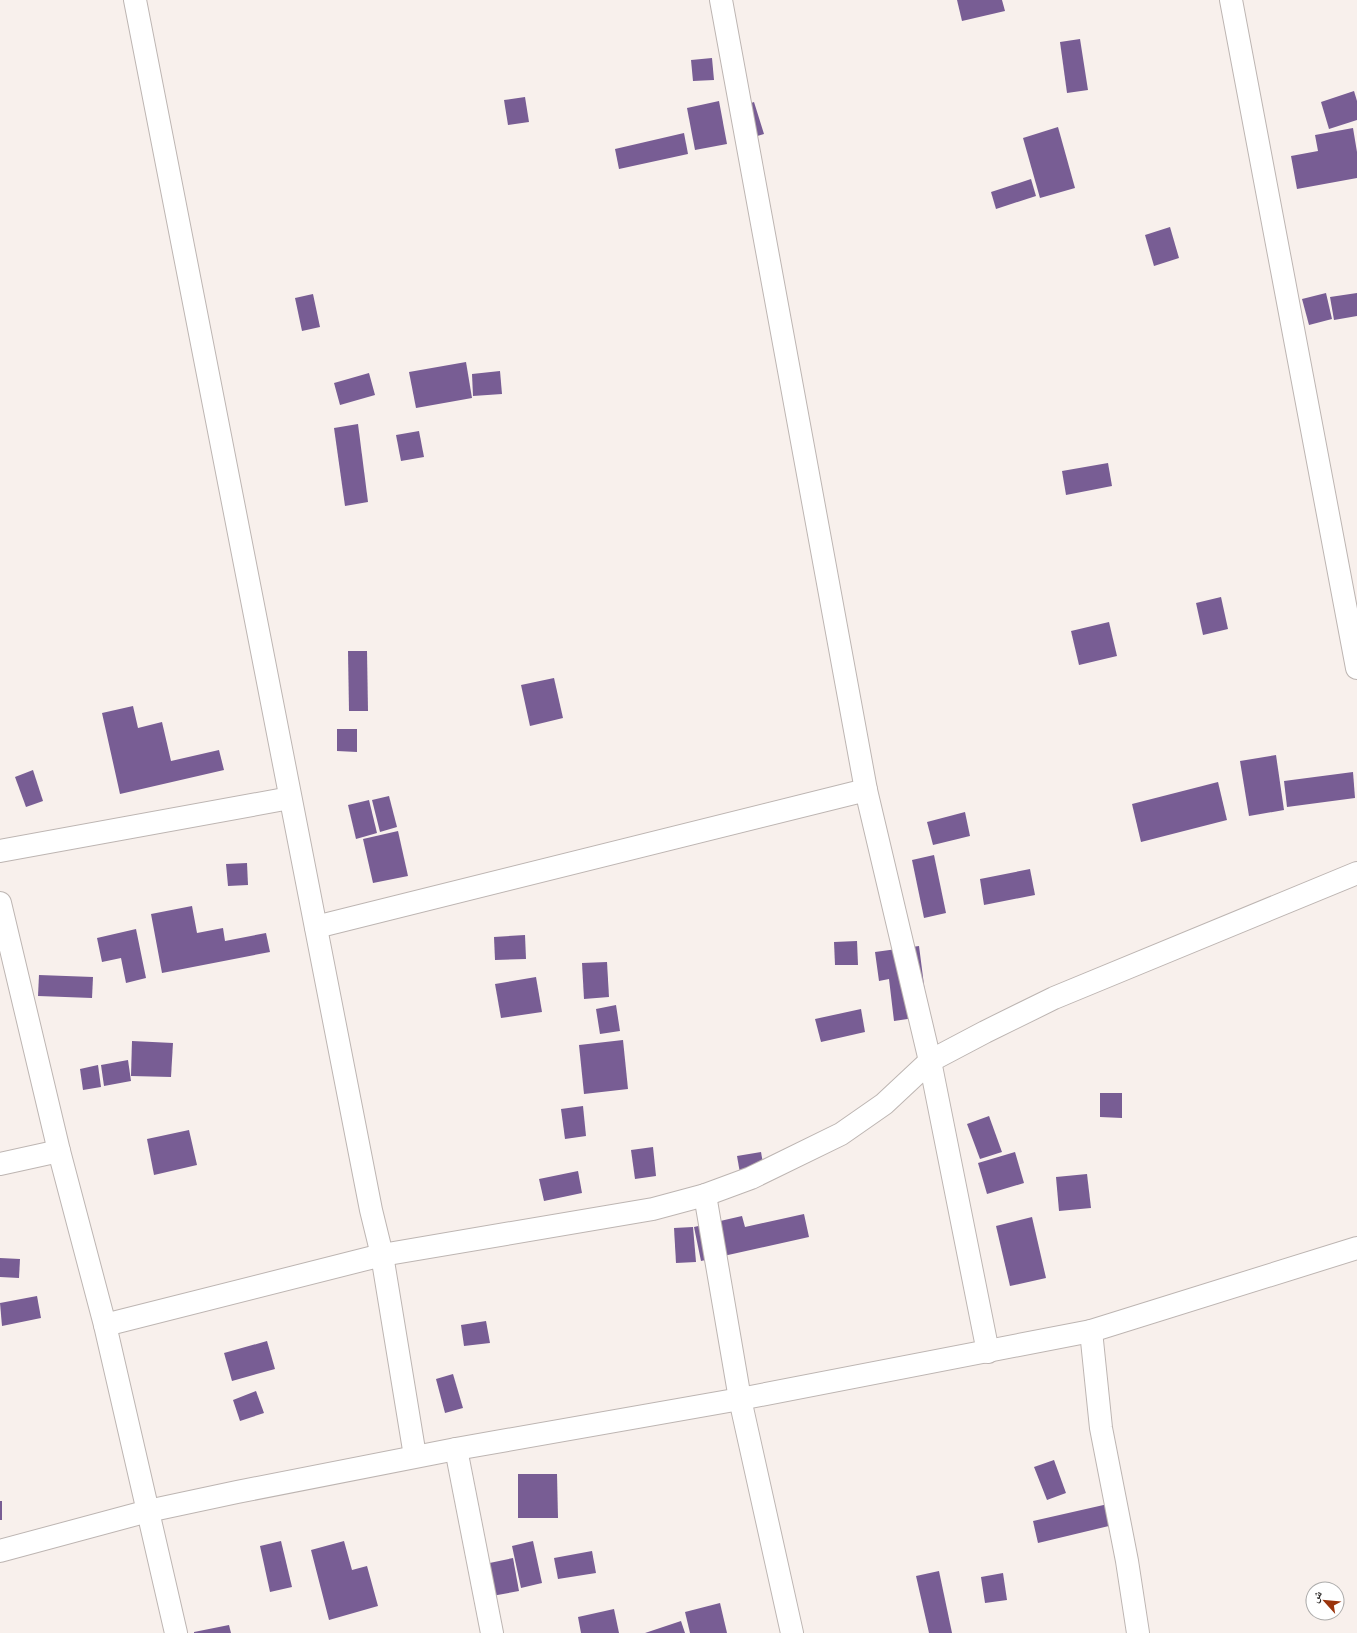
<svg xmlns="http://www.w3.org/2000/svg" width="1357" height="1633" font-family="Quicksand,'Noto Naskh Arabic',sans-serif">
	<rect width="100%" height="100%" fill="#f8f0ec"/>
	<g fill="#785d94">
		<polygon points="957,0 1002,0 1005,11 962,21"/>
		<polygon points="1080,39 1088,90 1067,93 1060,42"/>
		<polygon points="712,58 714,80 693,81 691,60"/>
		<polygon points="1354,91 1357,101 1357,120 1329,129 1321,102"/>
		<polygon points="525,97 529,122 508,125 504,100"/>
		<polygon points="719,101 727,144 695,150 687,108"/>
		<polygon points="754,102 764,134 744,140 734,109"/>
		<polygon points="1058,127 1075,188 1040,198 1023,138"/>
		<polygon points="1353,128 1357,152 1357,178 1297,189 1291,156 1318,151 1315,135"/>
		<polygon points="684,133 688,154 619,169 615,149"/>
		<polygon points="1031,179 1036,196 996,209 991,192"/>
		<polygon points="1170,227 1179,258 1154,266 1145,235"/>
		<polygon points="1326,293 1332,319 1309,325 1302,299"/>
		<polygon points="1357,293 1357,316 1334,320 1330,297"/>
		<polygon points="313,294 320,327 302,331 295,298"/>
		<polygon points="466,362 472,398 416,408 409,372"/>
		<polygon points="500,371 502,394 473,396 472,374"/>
		<polygon points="369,373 375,395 340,405 334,383"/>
		<polygon points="358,424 368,502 345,506 334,428"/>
		<polygon points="419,431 424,457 401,461 396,435"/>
		<polygon points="1108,463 1112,486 1066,495 1062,471"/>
		<polygon points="1221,597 1228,629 1203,635 1196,603"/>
		<polygon points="1109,622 1117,656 1079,665 1071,631"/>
		<polygon points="348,651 367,651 368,711 349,711"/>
		<polygon points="554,678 563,718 530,726 521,685"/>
		<polygon points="133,706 138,728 162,722 171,761 219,750 224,770 120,794 102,713"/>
		<polygon points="337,729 357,729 357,752 337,751"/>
		<polygon points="1276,755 1284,810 1249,816 1240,761"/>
		<polygon points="33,770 43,801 26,807 15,777"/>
		<polygon points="1353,772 1355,798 1287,807 1284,781"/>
		<polygon points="1218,782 1227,820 1141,842 1132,804"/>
		<polygon points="389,796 397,827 380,832 372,800"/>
		<polygon points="369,800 377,833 356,839 348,805"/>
		<polygon points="965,812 970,836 933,845 927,822"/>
		<polygon points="398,831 408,876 373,883 363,839"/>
		<polygon points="934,855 946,913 924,918 912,860"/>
		<polygon points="247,863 248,885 228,886 226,864"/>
		<polygon points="1030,869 1035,895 984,905 980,879"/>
		<polygon points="192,906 197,933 223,928 225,941 266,933 270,952 162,973 151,914"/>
		<polygon points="136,929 146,978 126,983 121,958 102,962 97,938"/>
		<polygon points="525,935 526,959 495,960 494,937"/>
		<polygon points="857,941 858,965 835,965 834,942"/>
		<polygon points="919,946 928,1016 894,1021 889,979 879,981 875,952"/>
		<polygon points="607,962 609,997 584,999 582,963"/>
		<polygon points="39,975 93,977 92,998 38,996"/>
		<polygon points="536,977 542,1012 501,1018 495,984"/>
		<polygon points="616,1005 620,1031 600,1034 596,1009"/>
		<polygon points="861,1009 865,1032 821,1042 815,1019"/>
		<polygon points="623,1040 628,1089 584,1094 579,1045"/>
		<polygon points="132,1041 173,1043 171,1077 131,1076"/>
		<polygon points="128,1060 131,1081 104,1086 101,1065"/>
		<polygon points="98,1065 101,1087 83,1090 80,1069"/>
		<polygon points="1100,1093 1122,1093 1122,1118 1100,1117"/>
		<polygon points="583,1106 586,1136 565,1139 561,1109"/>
		<polygon points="989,1116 1002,1152 980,1159 967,1124"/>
		<polygon points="189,1130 197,1165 154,1175 147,1139"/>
		<polygon points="653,1147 656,1176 635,1179 631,1150"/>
		<polygon points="761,1152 764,1169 740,1173 737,1156"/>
		<polygon points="1015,1152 1024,1183 987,1194 978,1163"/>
		<polygon points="578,1171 582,1193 544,1201 539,1179"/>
		<polygon points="1087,1174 1091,1208 1059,1211 1056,1177"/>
		<polygon points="804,1214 809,1237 701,1261 694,1227 742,1216 745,1227"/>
		<polygon points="1032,1217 1046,1278 1010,1286 996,1226"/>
		<polygon points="693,1227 696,1262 676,1263 674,1228"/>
		<polygon points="0,1258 20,1259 19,1278 0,1277"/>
		<polygon points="37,1296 41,1318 2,1326 0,1303"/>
		<polygon points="486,1321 490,1343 464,1346 461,1325"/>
		<polygon points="267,1341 275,1369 232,1381 224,1353"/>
		<polygon points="453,1374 463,1408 445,1413 436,1379"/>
		<polygon points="256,1391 264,1413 240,1421 233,1400"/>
		<polygon points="1054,1460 1066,1493 1047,1500 1034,1467"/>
		<polygon points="518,1474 557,1474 558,1518 518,1518"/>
		<rect x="0" y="1501" width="2" height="19"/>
		<polygon points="1108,1504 1113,1525 1038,1543 1033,1521"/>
		<polygon points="281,1541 292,1587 270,1592 260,1546"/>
		<polygon points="344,1541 352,1570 367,1566 378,1606 329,1620 311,1550"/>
		<polygon points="533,1541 542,1583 521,1588 512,1546"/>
		<polygon points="592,1551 596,1573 558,1579 554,1558"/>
		<polygon points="513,1558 519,1591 481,1598 475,1566"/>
		<polygon points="939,1571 952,1633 929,1633 916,1576"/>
		<polygon points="1003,1573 1007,1600 985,1603 981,1577"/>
		<polygon points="720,1603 727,1633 690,1633 685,1612"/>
		<polygon points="614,1609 619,1633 581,1633 578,1617"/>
		<polygon points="681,1621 685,1633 645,1633"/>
		<polygon points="229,1625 231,1633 194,1633 194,1632"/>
	</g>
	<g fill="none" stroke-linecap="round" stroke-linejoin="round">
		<defs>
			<g id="minor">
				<polyline points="135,0 371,1210 382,1255 415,1456"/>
				<polyline points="721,0 866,790 930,1061 988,1352"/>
				<polyline points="1231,0 1357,668"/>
				<polyline points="0,851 290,798"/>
				<polyline points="0,903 59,1151 105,1325 176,1633"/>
				<polyline points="316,927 866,790"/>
				<polyline points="0,1164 59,1151"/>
				<polyline points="705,1195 740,1399 792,1633"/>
				<polyline points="105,1325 382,1255 653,1209 705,1195 751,1178 841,1134 884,1104 930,1061 985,1032 1054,998 1357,873"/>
				<polyline points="1091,1331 1101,1428 1127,1561 1138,1633"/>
				<polyline points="456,1449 492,1633"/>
				<polyline points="0,1551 148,1511 237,1492 456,1449 740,1399 1091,1331 1357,1248"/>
			</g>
		</defs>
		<use href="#minor" stroke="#bdb5b2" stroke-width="24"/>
		<use href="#minor" stroke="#fff" stroke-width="22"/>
	</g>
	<g transform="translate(1325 1601) rotate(297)"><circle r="19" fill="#ffffff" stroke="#acabaa"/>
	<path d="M0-3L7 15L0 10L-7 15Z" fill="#9a340c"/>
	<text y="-6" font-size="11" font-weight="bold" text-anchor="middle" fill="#2f2c2b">ش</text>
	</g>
</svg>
